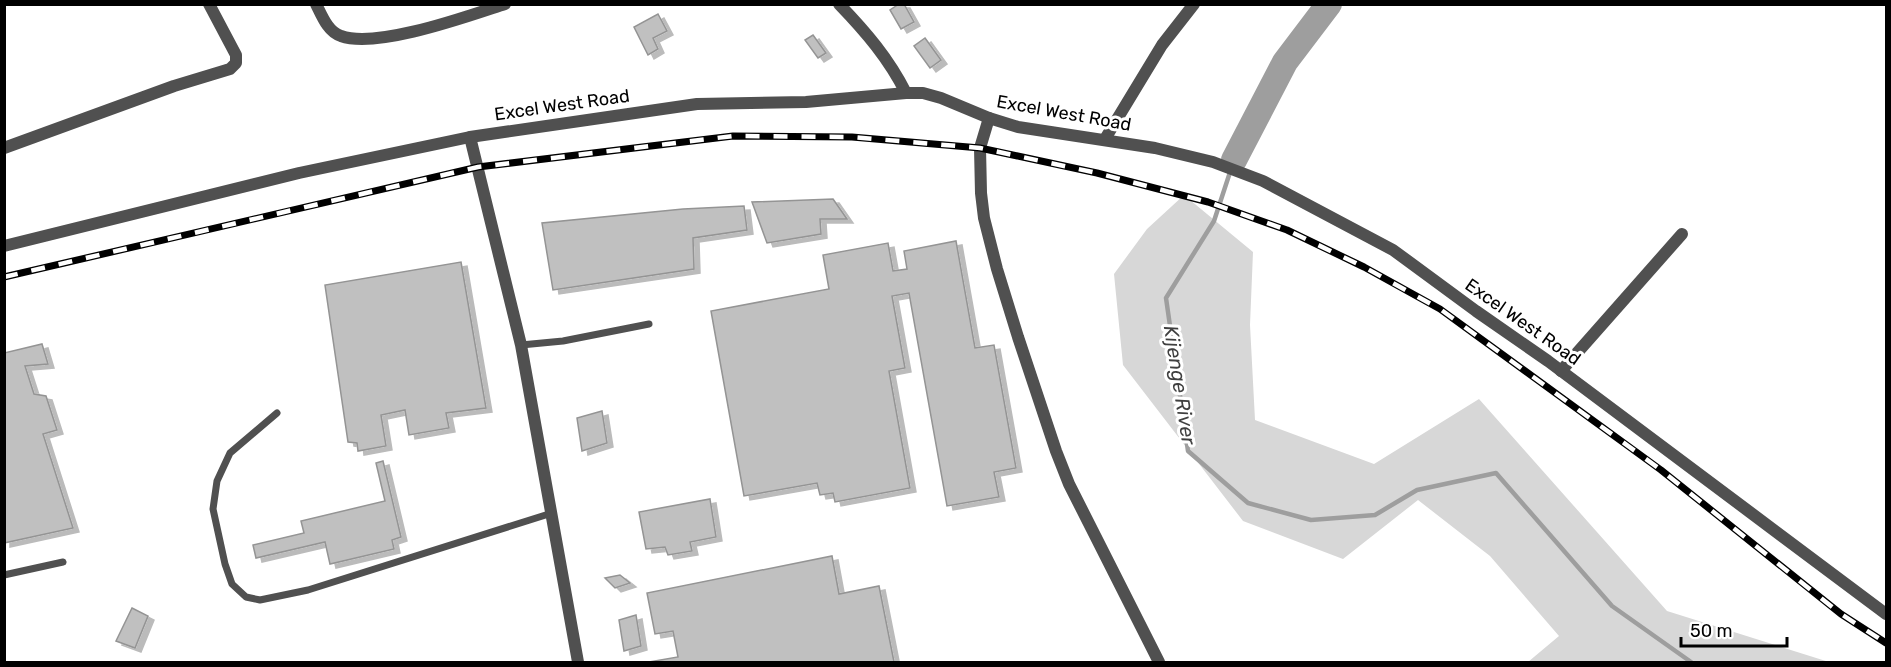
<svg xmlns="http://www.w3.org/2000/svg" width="1891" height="667" font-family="Rubik,sans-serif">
	<defs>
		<filter id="shadow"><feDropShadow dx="6" dy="4" stdDeviation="0" flood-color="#0004"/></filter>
	</defs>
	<rect width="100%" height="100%" fill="#fff"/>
	<polygon fill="#d7d7d7" points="1184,195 1253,252 1250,325 1255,420 1374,464 1479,399 1667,611 1829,662 1528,662 1559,636 1490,556 1418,500 1343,559 1243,521 1123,365 1114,274 1147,229"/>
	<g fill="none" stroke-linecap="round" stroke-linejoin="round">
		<polyline stroke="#9e9e9e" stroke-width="4.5" points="1234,160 1214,221 1166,298 1188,451 1248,503 1311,520 1375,515 1417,490 1496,473 1612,606 1691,662"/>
		<polyline stroke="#9e9e9e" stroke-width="26" points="1234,160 1285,62 1329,4"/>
	</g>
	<g fill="#c0c0c0" stroke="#949494" stroke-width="1.5" filter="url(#shadow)">
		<polygon points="899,4 904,4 914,22 901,29 890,10"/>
		<polygon points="658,14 667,31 653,38 658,49 648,55 634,27"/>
		<polygon points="813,35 826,53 818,58 805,40"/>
		<polygon points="925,38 941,60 930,68 914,46"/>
		<polygon points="833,199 847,219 820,219 821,234 767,243 752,202"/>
		<polygon points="744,206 747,230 693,238 694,269 553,290 542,223 683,209"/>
		<polygon points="956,241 975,348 994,345 1016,468 994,472 999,497 947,506 909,293 892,296 905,368 889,371 910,488 835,502 833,493 820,495 817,483 744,496 711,311 829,289 823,255 888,243 893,271 907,269 904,251"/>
		<polygon points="461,262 486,408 446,413 449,428 409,435 405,410 381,415 386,446 358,451 357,443 348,442 325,285"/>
		<polygon points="42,344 48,364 25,366 34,394 46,396 57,430 43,434 73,528 4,543 4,353"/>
		<polygon points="602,411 607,443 582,451 577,418"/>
		<polygon points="383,461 401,537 392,540 394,549 330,564 325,542 256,558 253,545 304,533 301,521 385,501 376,463"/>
		<polygon points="710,499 716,537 690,542 692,551 668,555 665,547 646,549 639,512"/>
		<polygon points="832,556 839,594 879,586 894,662 649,662 678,657 673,631 655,634 647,593"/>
		<polygon points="620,575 630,583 615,588 605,578"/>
		<polygon points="132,608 148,616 135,648 116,641"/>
		<polygon points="636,615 641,646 624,651 619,620"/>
	</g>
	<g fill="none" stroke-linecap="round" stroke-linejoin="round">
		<g stroke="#505050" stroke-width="7">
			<polyline points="521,345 563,341 649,324"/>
			<polyline points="277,413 230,453 217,481 213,509 225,564 232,584 246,597 260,600 308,590 552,513"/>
			<polyline points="4,575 63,562"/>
		</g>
		<g stroke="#505050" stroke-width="12">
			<path d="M316 4C322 16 328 32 341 36 377 49 468 16 505 4"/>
			<path d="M839 4C866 32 889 59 906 93"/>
			<polyline points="989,118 980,148 981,193 984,218 997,269 1018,337 1056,451 1069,484 1159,662"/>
			<polyline points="470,137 521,345 578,662"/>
			<polyline points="1105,139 1162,45 1194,4"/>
			<polyline points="4,148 174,86 230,69 236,63 236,55 209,4"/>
			<polyline points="4,246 299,173 470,137 697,104 806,102 906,93 923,93 941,98 989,118 1018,127 1155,148 1213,162 1263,181 1393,250 1476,311 1548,361 1886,614"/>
			<polyline points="1561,371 1682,234"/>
		</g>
		<defs>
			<polyline id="rail" points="4,277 478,167 733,136 852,137 980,148 1097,173 1208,202 1287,230 1364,267 1440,309 1661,470 1841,614 1886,643"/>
		</defs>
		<use href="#rail" stroke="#000" stroke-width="7"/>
		<use href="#rail" stroke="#fff" stroke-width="4.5" stroke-dasharray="14" stroke-linecap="butt"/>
	</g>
	<g text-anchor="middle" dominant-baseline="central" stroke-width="6" stroke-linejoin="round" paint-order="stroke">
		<g font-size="18" fill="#000" stroke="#fff">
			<text transform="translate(562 105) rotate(-8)">Excel West Road</text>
			<text transform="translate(1064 113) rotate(10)">Excel West Road</text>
			<text transform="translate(1523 322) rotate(35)">Excel West Road</text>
		</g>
		<g font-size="20" font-style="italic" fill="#3f3f3f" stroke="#fff">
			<text transform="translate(1180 385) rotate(81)">Kijenge River</text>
		</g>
	</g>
	<rect width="1891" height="667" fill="none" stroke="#000000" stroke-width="12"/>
	<path d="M1681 637v9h106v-9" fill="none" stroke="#000000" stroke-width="3"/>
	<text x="1690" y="637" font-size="18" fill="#000000" stroke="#ffffff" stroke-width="4.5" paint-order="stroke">50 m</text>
</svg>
